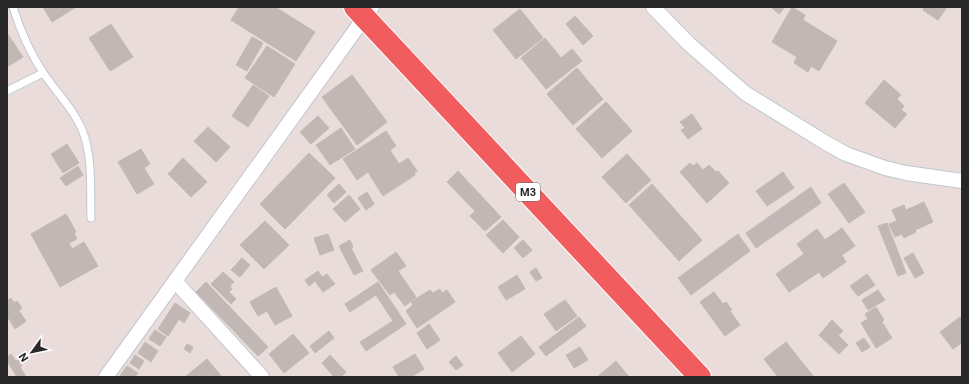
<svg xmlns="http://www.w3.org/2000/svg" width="969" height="384" font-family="Roboto,sans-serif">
	<rect width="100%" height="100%" fill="#e9dcda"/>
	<g fill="#c1b8b6" stroke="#c4b8b4">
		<polygon points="43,7 76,7 52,22"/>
		<polygon points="239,7 275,7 315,32 296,61 231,20"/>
		<polygon points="771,7 785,7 779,14"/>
		<polygon points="792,7 805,15 803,20 837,41 819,71 811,66 808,72 794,63 797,57 772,42"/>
		<polygon points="924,7 947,7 938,20 923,10"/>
		<polygon points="520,9 543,38 516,59 493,30"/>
		<polygon points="575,16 593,36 583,45 566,24"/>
		<polygon points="111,24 133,57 110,71 89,38"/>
		<polygon points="7,33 23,57 7,67"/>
		<polygon points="252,37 263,43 247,71 236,65"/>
		<polygon points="545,38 561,58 572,49 582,61 546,89 521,58"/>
		<polygon points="267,46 295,64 274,97 245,78"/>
		<polygon points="577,68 603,99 573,125 547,94"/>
		<polygon points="352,75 387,122 357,145 322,97"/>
		<polygon points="884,80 901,95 897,99 904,106 901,110 907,114 895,128 865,103"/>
		<polygon points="253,85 269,96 248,127 232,116"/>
		<polygon points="606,102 632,131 602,158 576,129"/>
		<polygon points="692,114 702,129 688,139 681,130 685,128 680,122"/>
		<polygon points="318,116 329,128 311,144 300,132"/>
		<polygon points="208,127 230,147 216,162 194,141"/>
		<polygon points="341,128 355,149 330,165 316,145"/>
		<polygon points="386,131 396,146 390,150 399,164 408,158 417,171 414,173 415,175 383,196 368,172 357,180 343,159"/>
		<polygon points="67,144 79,163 63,173 51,154"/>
		<polygon points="141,149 150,164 144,168 154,184 137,194 118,162"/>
		<polygon points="309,153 335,178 285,229 260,204"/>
		<polygon points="627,154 651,180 626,203 602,177"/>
		<polygon points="183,158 207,182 191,197 168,174"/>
		<polygon points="690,163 693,166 697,163 703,170 709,165 716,172 718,171 729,183 707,203 680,172"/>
		<polygon points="78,166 83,175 66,186 60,178"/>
		<polygon points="458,171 501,217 485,231 470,216 475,211 447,182"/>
		<polygon points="783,172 794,188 767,206 756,191"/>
		<polygon points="844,183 865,212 849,223 828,194"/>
		<polygon points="339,184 346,192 334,203 327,195"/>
		<polygon points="652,184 702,240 679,261 629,205"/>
		<polygon points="811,187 821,203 756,248 746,233"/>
		<polygon points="367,192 374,204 366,210 358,198"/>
		<polygon points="349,195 360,209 345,222 333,209"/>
		<polygon points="924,202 933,222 915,230 916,232 904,238 902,234 895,237 889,224 897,221 892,210 904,205 906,210"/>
		<polygon points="66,214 76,232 74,233 77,239 69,243 72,249 84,242 98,266 60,287 31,234"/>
		<polygon points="503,220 519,237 503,253 486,235"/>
		<polygon points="265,221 289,245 264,269 240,245"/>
		<polygon points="887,223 906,273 898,276 878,226"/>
		<polygon points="842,228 855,246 842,255 846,262 823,278 819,272 789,292 776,274 804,254 797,244 817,229 825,240"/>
		<polygon points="328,234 334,250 320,255 314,238"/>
		<polygon points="738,234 750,251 691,295 678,278"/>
		<polygon points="350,240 353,247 351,248 363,271 354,275 339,246"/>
		<polygon points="523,240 532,250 523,258 514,248"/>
		<polygon points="396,252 406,266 398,271 416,297 405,306 394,292 390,295 371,270"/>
		<polygon points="913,253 924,273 915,278 904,258"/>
		<polygon points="242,258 250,265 240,277 231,270"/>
		<polygon points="536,268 542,278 536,281 530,272"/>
		<polygon points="318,271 322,277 327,274 335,284 323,292 315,281 309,286 305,280"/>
		<polygon points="223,272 234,282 230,286 232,289 229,292 236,299 231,304 211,284"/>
		<polygon points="867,274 875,285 858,296 850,286"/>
		<polygon points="517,275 525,289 506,300 498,287"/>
		<polygon points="206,282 268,347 258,356 196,292"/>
		<polygon points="378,282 406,324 366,351 360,342 393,321 376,295 350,312 345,304"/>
		<polygon points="276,287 292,316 275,325 267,311 258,316 250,302"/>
		<polygon points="440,289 442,293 447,290 455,302 417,328 406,311 413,305 411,302 420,296 430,290 433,293"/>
		<polygon points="878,290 885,300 868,310 862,300"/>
		<polygon points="714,292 723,304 726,302 732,310 730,311 740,325 725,336 700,302"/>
		<polygon points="11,298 14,303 17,301 22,308 19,311 26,321 15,329 7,316 7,301"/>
		<polygon points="565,300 577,316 556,331 544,314"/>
		<polygon points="175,303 190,313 184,323 179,319 168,336 158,329"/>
		<polygon points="876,307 884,320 882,322 892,338 876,348 861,323 868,319 865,314"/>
		<polygon points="579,317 586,326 546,356 539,347"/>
		<polygon points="960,317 962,320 962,343 953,349 940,332"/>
		<polygon points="832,320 843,331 839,335 828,324"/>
		<polygon points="429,324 440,340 427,349 417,333"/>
		<polygon points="828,325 848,345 839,354 819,335"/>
		<polygon points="155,330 166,337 160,346 149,339"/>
		<polygon points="329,331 334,338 315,353 310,346"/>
		<polygon points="293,334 309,353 284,373 269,354"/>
		<polygon points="521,336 535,354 512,372 498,353"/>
		<polygon points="864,338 870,347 862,352 856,343"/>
		<polygon points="145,342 158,351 151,362 138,353"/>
		<polygon points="786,342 814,377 778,377 764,359"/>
		<polygon points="187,344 193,347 190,353 184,349"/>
		<polygon points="580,347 588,360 574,368 566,355"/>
		<polygon points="11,354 16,361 18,360 22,366 20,367 26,377 17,377 7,361 7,357"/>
		<polygon points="415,354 424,369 411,377 399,377 393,367"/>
		<polygon points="135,355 144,361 139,369 130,363"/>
		<polygon points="330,355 346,372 341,377 334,377 322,363"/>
		<polygon points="456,356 463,365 456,370 449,362"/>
		<polygon points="207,359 222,377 185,377"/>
		<polygon points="616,361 629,377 597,377"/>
		<polygon points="127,366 138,373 135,377 119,377"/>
	</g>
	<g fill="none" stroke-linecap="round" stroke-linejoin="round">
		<defs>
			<g id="lane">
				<path d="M13 7C20 30 30 53 44 74 57 93 75 111 83 132 93 159 90 190 91 218"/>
				<polyline points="7,91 43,73"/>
			</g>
			<g id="street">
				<polyline points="653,7 689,44 745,93 826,143 846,154 885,168 906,173 962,181"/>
				<polyline points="175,281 262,377"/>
				<polyline points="106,377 372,7"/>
			</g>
			<polyline id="highway" points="355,7 700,377"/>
		</defs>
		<use href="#lane" stroke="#bfc8ce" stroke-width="9"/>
		<use href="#street" stroke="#bfc8ce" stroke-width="16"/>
		<use href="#highway" stroke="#fff" stroke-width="24"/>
		<use href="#lane" stroke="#fff" stroke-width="7"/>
		<use href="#street" stroke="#fff" stroke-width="14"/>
		<use href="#highway" stroke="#f15d5e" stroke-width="22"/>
	</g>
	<g text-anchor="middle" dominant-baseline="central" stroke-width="3" stroke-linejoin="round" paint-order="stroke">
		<rect fill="#fff" stroke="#686868" stroke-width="1" x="516" y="183" width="24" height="18" rx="3"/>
		<g font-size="11" font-weight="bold" fill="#282828">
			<text x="528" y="192">M3</text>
		</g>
	</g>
	<rect width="969" height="384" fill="none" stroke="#282828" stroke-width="16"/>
	<g transform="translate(32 352) rotate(237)" stroke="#ffffff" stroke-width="3" paint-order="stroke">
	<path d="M0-3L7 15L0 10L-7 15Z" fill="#282828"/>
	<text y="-6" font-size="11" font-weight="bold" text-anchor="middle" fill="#282828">N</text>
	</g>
</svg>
